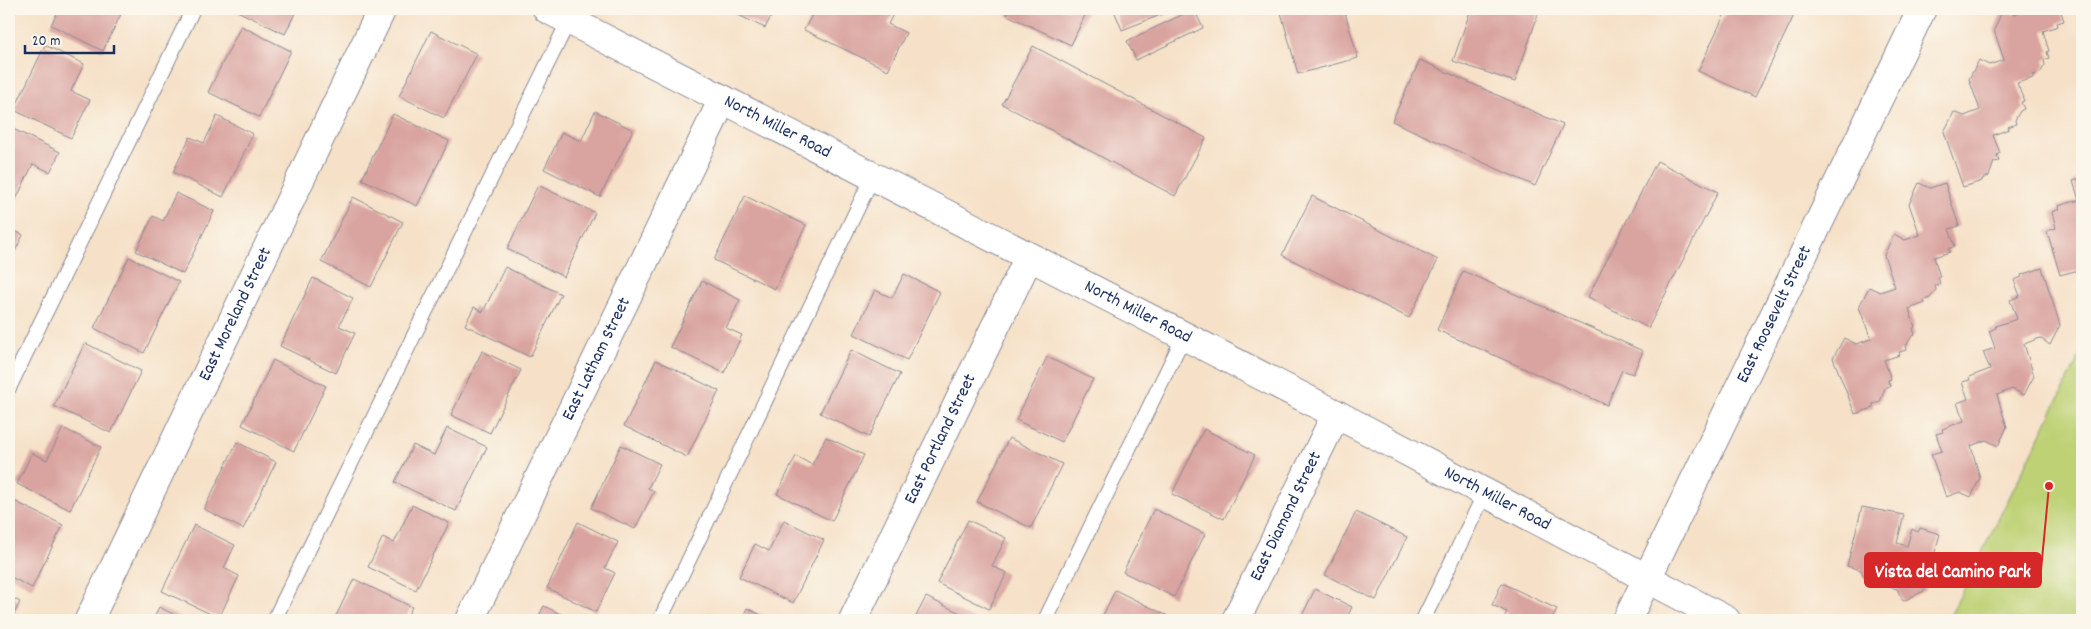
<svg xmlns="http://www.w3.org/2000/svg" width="2091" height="629" font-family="Dekko,sans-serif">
	<rect width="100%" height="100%" fill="#fbf7ec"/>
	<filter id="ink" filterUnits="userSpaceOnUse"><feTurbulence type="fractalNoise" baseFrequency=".02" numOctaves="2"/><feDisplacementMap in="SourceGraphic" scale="10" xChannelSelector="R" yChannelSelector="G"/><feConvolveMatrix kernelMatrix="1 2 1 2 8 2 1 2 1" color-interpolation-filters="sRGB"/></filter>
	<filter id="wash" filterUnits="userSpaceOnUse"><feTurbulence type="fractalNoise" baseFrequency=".0096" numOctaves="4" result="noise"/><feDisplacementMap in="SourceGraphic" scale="20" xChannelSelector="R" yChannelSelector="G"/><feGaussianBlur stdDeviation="1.12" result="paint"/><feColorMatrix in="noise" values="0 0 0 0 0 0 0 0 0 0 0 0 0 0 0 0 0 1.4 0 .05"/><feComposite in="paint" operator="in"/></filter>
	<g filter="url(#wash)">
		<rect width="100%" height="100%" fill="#f6e1c8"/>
		<polygon fill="#bed174" stroke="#6c8069" points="2082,352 2082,620 1948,620"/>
		<g id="blocks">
			<g fill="#d9a39f">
				<polygon points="59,9 116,9 122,12 103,51 51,25"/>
				<polygon points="233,9 297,9 285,34"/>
				<polygon points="726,9 775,9 765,28"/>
				<polygon points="815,9 896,9 888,24 906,33 888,70 804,30"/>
				<polygon points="1010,9 1088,9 1071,45 1007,15"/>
				<polygon points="1118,9 1176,9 1122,30 1114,10"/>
				<polygon points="1194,9 1203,28 1136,60 1127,41"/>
				<polygon points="1280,9 1344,9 1358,58 1298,74"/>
				<polygon points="1471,9 1540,9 1515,82 1453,61"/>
				<polygon points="1727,9 1797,9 1755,97 1698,71"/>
				<polygon points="2003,9 2014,14 2029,9 2060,9 2064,21 2057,23 2058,26 2043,31 2049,51 2047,52 2049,58 2044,60 2045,65 2040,73 2033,75 2033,78 2017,83 2024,101 2021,102 2024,109 2020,111 2015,120 2016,124 2008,127 2009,129 1993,135 2000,153 1997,155 1999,161 1994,162 1989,176 1982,179 1982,181 1963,187 1944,132 1954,112 1964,116 1980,110 1969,79 1979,60 1989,65 2004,60 1994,30"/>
				<polygon points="241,26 291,51 259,117 208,92"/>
				<polygon points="431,31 477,54 444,118 399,96"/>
				<polygon points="45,45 84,64 71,91 90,100 71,138 14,110"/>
				<polygon points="1033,46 1206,138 1175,196 1002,104"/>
				<polygon points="1420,60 1563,125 1535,186 1392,121"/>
				<polygon points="595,111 633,130 600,197 544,169 562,132 581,141"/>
				<polygon points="393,114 449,141 417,206 362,179"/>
				<polygon points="217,116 253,134 223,197 173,172 190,137 204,143"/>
				<polygon points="9,127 60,152 50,172 33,164 11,210 9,209"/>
				<polygon points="1657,161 1718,192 1648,328 1588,297"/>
				<polygon points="2082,178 2082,275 2075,271 2060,275 2047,231 2056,228 2052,212 2059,209 2058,206 2079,200 2073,181"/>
				<polygon points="1919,183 1930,188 1945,183 1959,226 1949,229 1955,246 1948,249 1950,252 1934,257 1940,277 1938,277 1940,284 1935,285 1936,290 1930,298 1924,300 1925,303 1909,309 1915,327 1913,328 1915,335 1912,336 1906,346 1907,350 1899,352 1900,355 1884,360 1891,379 1888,380 1890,386 1885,388 1880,402 1873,404 1873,408 1855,414 1833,358 1844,338 1856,344 1871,339 1859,307 1869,287 1880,292 1895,287 1884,255 1894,234 1905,240 1920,235 1909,204"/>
				<polygon points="538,185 595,213 564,277 507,249"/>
				<polygon points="176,193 214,211 183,274 136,251 153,216 163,221"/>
				<polygon points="745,196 806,225 775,289 714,260"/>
				<polygon points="1312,196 1438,260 1409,318 1282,255"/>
				<polygon points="353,197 403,222 371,287 321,262"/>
				<polygon points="9,228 23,235 9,264"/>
				<polygon points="129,257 179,282 144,353 94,328"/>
				<polygon points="505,267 561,294 530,357 465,325 474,307 483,312"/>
				<polygon points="2042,268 2060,325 2050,345 2040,338 2024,344 2034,376 2024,395 2012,389 1997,395 2007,427 1998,446 1986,440 1971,446 1980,478 1971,497 1960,492 1946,497 1931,454 1942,451 1936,434 1943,432 1942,429 1964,421 1957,403 1968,399 1962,382 1970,380 1969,377 1990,369 1983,352 1995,348 1989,331 1996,328 1995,326 2017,319 2010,300 2020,296 2014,280 2022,277 2021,275"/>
				<polygon points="1463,271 1643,351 1633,374 1622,370 1607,405 1437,330"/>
				<polygon points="904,274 940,292 907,360 854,334 875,290 892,298"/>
				<polygon points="313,278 353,298 339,326 355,333 336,373 280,346"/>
				<polygon points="702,281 740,300 726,328 742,335 724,373 670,347"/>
				<polygon points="85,343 141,371 111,433 54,406"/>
				<polygon points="851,350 900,374 869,437 820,413"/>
				<polygon points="482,351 521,370 490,433 451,415"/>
				<polygon points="1047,357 1093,379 1062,442 1016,420"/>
				<polygon points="273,360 326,386 294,451 242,425"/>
				<polygon points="656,360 719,391 687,457 624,426"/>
				<polygon points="63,428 101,447 70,510 17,484 32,453 47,460"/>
				<polygon points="447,428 487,447 456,511 395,482 413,445 434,455"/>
				<polygon points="1204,429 1255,455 1224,519 1172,494"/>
				<polygon points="826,437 864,455 832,521 777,494 796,456 812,465"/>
				<polygon points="1009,438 1062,464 1031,528 977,502"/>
				<polygon points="237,442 276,462 243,529 204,509"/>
				<polygon points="621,445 660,464 648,488 654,491 635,529 591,508"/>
				<polygon points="14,501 63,525 32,588 9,576 9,511"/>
				<polygon points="412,505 449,523 416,590 368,567 383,537 394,543"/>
				<polygon points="1862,507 1904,515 1897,543 1907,546 1912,529 1918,532 1920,528 1940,534 1924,591 1903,601 1897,589 1883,585 1886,573 1867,583 1861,570 1847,566"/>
				<polygon points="1154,509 1205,534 1174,597 1123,572"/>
				<polygon points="1356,512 1407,537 1376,600 1325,575"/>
				<polygon points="784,520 824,540 793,603 739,577 755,544 769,551"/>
				<polygon points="968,520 1006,538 992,566 1007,573 989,609 937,583"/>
				<polygon points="578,522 618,542 605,568 615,573 596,612 547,588"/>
				<polygon points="194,525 235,545 224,568 239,576 219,618 162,591"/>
				<polygon points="354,579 412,607 405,620 334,620"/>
				<polygon points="1502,583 1557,609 1551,620 1503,620 1507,612 1492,605"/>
				<polygon points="1315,589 1352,607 1346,620 1300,620"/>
				<polygon points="1115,590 1168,616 1166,620 1101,620"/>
				<polygon points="9,596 20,602 11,620 9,620"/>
				<polygon points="926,597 975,620 914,620"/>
				<polygon points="544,606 573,620 537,620"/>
				<polygon points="159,607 185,620 153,620"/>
				<polygon points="747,608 771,620 741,620"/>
			</g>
		</g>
	</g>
	<g filter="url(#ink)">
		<use href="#blocks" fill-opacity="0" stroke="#888893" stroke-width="1"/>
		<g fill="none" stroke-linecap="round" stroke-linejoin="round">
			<defs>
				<g id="service">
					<polyline points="9,388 193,9"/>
					<polyline points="274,620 569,20"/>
					<polyline points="660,620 873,176"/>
					<polyline points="1045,620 1184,336"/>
					<polyline points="1423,620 1485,493"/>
				</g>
				<g id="minor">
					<path id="s1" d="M89 620 382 9"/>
					<path id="s2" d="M470 620 723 99"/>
					<path id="s3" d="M853 620 1029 257"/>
					<path id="s4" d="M1236 620 1336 414"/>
				</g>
				<g id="tertiary">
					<path id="s5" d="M547 9 1336 414 1726 620"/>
					<path id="s6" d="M1627 620 1922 9"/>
				</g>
			</defs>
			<use href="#service" stroke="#888893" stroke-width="16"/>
			<use href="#minor" stroke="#888893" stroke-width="30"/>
			<use href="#tertiary" stroke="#888893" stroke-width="30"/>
			<use href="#service" stroke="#fff" stroke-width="14"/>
			<use href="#minor" stroke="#fff" stroke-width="28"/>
			<use href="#tertiary" stroke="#fff" stroke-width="28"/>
		</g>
	</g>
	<g text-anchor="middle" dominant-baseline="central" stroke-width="5" stroke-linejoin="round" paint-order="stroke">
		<g font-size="18" fill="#1b2f5e" stroke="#fbf7ec">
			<text stroke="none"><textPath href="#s5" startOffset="259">North Miller Road</textPath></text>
			<text stroke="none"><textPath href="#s5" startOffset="664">North Miller Road</textPath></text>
			<text stroke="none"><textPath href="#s1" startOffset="339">East Moreland Street</textPath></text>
			<text stroke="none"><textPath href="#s6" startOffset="339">East Roosevelt Street</textPath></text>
			<text stroke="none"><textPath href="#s2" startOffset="290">East Latham Street</textPath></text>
			<text stroke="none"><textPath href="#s3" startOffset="201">East Portland Street</textPath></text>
			<text stroke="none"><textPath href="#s5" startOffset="1069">North Miller Road</textPath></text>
			<text stroke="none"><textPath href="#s4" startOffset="115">East Diamond Street</textPath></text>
		</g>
	</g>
	<path fill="none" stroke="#d62828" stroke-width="2" d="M2049 486L2041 570"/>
	<circle fill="#d62828" stroke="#fbf7ec" stroke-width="2" cx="2049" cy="486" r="5"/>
	<rect fill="#d62828" stroke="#d62828" stroke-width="2" x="1865" y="553" width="176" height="34" rx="5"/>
	<g font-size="19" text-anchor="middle" font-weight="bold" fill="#fff">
		<text x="1953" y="577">Vista del Camino Park</text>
	</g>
	<rect width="2091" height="629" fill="none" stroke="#fbf7ec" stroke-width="30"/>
	<path d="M25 45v8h89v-8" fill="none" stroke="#1b2f5e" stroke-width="2.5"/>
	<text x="32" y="45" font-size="15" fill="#1b2f5e" stroke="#fbf7ec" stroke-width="4" paint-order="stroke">20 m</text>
</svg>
